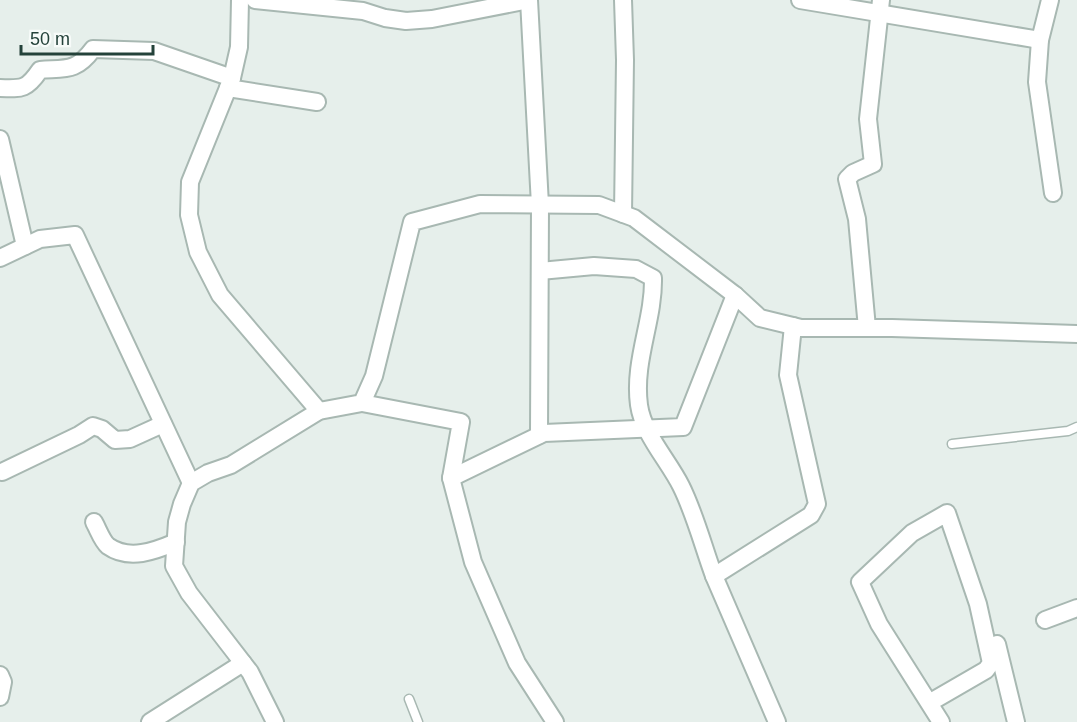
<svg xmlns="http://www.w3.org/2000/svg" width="1077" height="722" font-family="Arial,sans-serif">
	<rect width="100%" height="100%" fill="#e6efeb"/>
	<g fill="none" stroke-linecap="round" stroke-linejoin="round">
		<defs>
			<g id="service">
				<polyline points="952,444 1068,431 1077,427"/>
				<polyline points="409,699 418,722"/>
			</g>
			<g id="minor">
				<polyline points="240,0 239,47 232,78 190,182 189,215 198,252 220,295 319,411"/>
				<polyline points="255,0 363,11 385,18 406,21 432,19 529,0"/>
				<polyline points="529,0 540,205 539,435"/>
				<polyline points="800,0 1040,40"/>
				<polyline points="1050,0 1040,40 1037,82 1053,193"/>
				<path d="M0 88C23 89 27 89 40 70 66 68 76 72 93 49L154 51 232 78"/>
				<polyline points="228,88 317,102"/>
				<polyline points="0,139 25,246"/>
				<polyline points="623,214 625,60 623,0"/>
				<polyline points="0,258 40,239 75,235 191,483"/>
				<path d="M540 271 594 266 636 269 653 278C654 320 633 361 639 405 643 434 668 460 681 486 695 514 703 546 714 576"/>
				<polyline points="867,328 857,219 847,179 853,173 873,164 868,119 881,0"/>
				<polyline points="362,403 461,422 451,478 473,562 517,663 555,722"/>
				<polyline points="2,472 79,435 93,426 102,429 115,440 130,439 163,424"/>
				<polyline points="451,478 544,433 683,427 735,295"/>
				<path d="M94 522C98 529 102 541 108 546 129 561 155 551 176 542"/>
				<polyline points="1045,620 1077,608"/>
				<polyline points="997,644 1016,722"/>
				<polyline points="0,675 3,682 0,697"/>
				<polyline points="929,703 986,670 991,663 978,604 947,513 912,533 860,582 879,624 941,722"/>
				<polyline points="150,722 243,663"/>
				<polyline points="275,722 250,672 189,593 174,566 177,522 182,504 191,483 208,473 231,465 319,411 362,403 374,376 412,222 480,204 599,205 634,218 735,295 760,318 801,328 892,328 1077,334"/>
				<polyline points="777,722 714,576 811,515 817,504 788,375 793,326"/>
			</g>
		</defs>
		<use href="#service" stroke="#a8b8b2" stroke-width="11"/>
		<use href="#minor" stroke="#a8b8b2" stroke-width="20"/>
		<use href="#service" stroke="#fff" stroke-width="8"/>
		<use href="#minor" stroke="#fff" stroke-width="16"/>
	</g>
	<path d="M21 45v9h132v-9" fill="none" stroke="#24423a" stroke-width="3"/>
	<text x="30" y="45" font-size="18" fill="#24423a" stroke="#f7fbf9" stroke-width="4.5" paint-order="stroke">50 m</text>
</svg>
